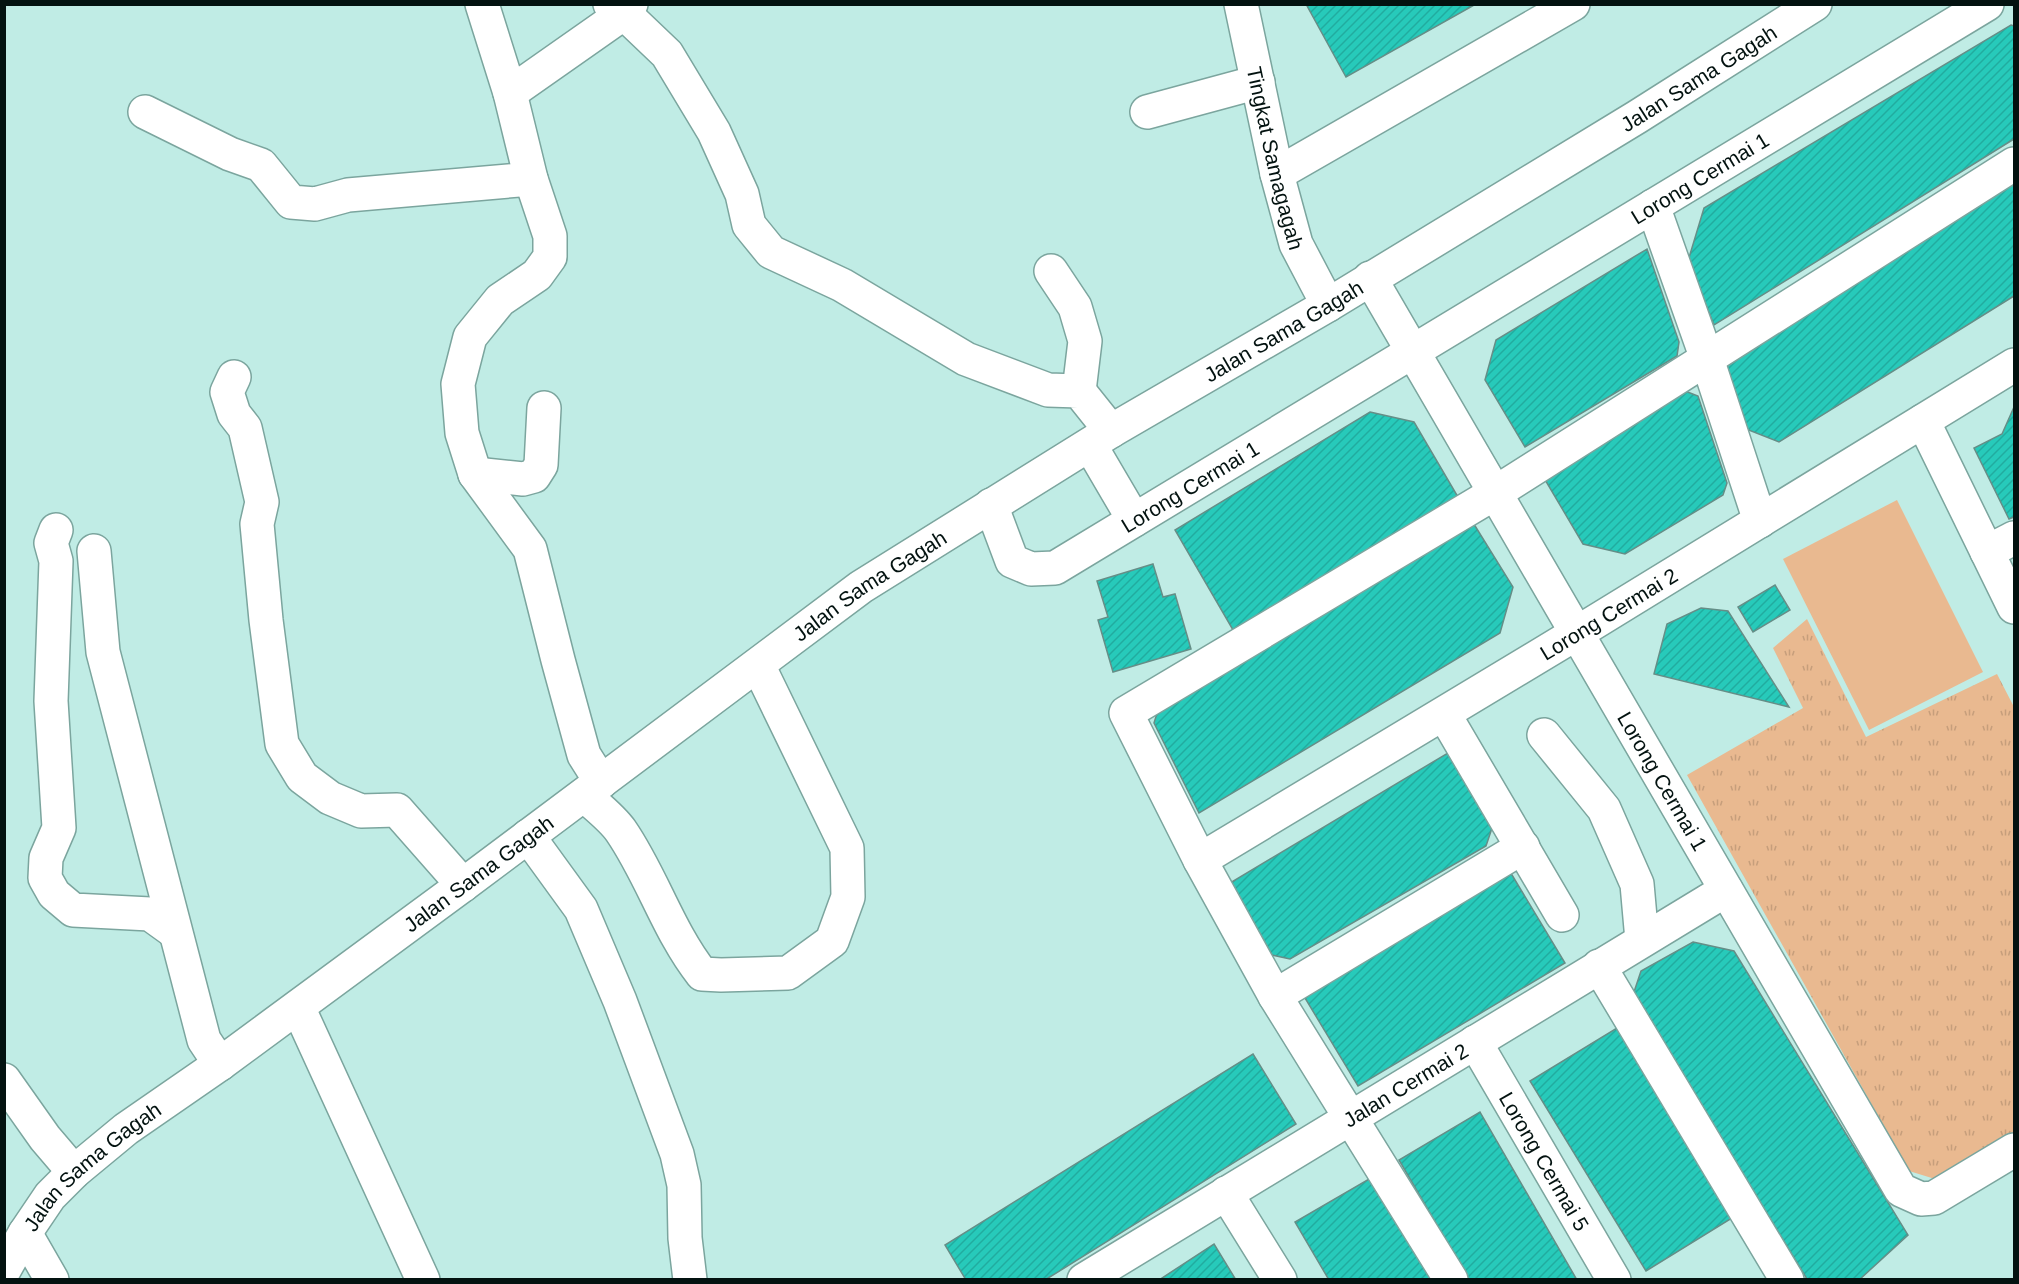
<svg xmlns="http://www.w3.org/2000/svg" width="2019" height="1284" font-family="Helvetica,sans-serif">
	<defs>
		<pattern id="grass-tufts" width="24" height="20" patternUnits="userSpaceOnUse" patternTransform="scale(1.5)"><rect width="24" height="20" fill="#e9b990"/><path d="M3 7l-1-3M5 7V3M7 7l1-3M15 17l-1-3M17 17v-4M19 17l1-3" fill="none" stroke="#c69e7b"/></pattern>
		<pattern id="building-hatch" width="6" height="6" patternUnits="userSpaceOnUse" patternTransform="scale(1.5)"><rect width="6" height="6" fill="#27caba"/><path d="M-1 1l2-2M0 6l6-6M5 7l2-2" fill="none" stroke="#21ac9f"/></pattern>
	</defs>
	<rect width="100%" height="100%" fill="#c0ece5"/>
	<polygon fill="url(#grass-tufts)" points="1807,619 1866,737 1997,674 2014,707 2014,1132 1935,1179 1909,1171 1687,775 1803,708 1773,648"/>
	<polygon fill="#e9b990" points="1897,500 1983,672 1869,730 1783,559"/>
	<g fill="url(#building-hatch)" stroke="#658e87" stroke-width="1.5">
		<polygon points="1306,4 1476,4 1346,77"/>
		<polygon points="2011,25 2014,26 2014,139 1714,325 1688,261 1704,208"/>
		<polygon points="2014,180 2014,296 1779,442 1746,429 1726,365"/>
		<polygon points="1647,249 1679,342 1677,356 1525,447 1485,380 1496,340"/>
		<polygon points="1685,391 1698,396 1727,483 1723,495 1625,554 1583,544 1544,478"/>
		<polygon points="2014,407 2014,517 2009,519 1974,448 2002,434"/>
		<polygon points="1370,412 1414,422 1458,497 1233,630 1175,530"/>
		<polygon points="1472,521 1513,587 1500,633 1199,813 1154,723 1159,707"/>
		<polygon points="1153,564 1163,597 1175,594 1191,649 1113,672 1098,620 1108,617 1097,581"/>
		<polygon points="1775,585 1790,610 1753,632 1738,607"/>
		<polygon points="1701,608 1728,611 1789,707 1654,674 1667,624"/>
		<polygon points="1448,753 1492,828 1486,846 1290,959 1272,955 1230,883"/>
		<polygon points="1509,870 1565,963 1358,1086 1302,993"/>
		<polygon points="1693,942 1734,951 1908,1235 1859,1280 1807,1279 1633,995 1641,971"/>
		<polygon points="1617,1028 1732,1218 1646,1271 1530,1081"/>
		<polygon points="1253,1054 1296,1124 1045,1280 966,1280 945,1245"/>
		<polygon points="1480,1112 1577,1280 1469,1280 1399,1160"/>
		<polygon points="1376,1175 1437,1280 1329,1280 1295,1222"/>
		<polygon points="1214,1244 1236,1280 1159,1280"/>
	</g>
	<g fill="none" stroke-linecap="round" stroke-linejoin="round">
		<defs>
			<g id="minor">
				<polyline points="482,4 510,93 531,179 550,236 550,257 537,275 500,300 470,337 458,384 462,433 475,474 530,549 558,660 584,755 601,782"/>
				<polyline points="610,4 624,13 667,54 714,132 742,194 749,225 771,252 842,285 966,359 1048,390 1079,391 1111,431"/>
				<path id="s1" d="M1241 4 1277 174 1296 244 1328 305"/>
				<polyline points="510,93 624,13 631,4"/>
				<polyline points="145,112 230,154 261,165 291,202 315,204 348,195 531,179"/>
				<polyline points="1147,112 1258,82"/>
				<polyline points="1277,174 1573,4"/>
				<polyline points="1653,206 1707,359 1760,521"/>
				<polyline points="1051,271 1075,307 1085,341 1079,391"/>
				<path id="s2" d="M1370 278 1901 1190 1921 1199 1934 1198 2014 1150"/>
				<polyline points="234,377 227,392 234,414 245,428 262,502 257,524 266,620 282,744 302,777 330,798 361,811 397,810 463,885"/>
				<polyline points="1923,421 2014,607"/>
				<polyline points="1090,445 1134,520"/>
				<polyline points="475,474 523,479 534,476 541,465 544,408"/>
				<path id="s3" d="M991 505 1012 561 1031 569 1055 568 1987 4"/>
				<polyline points="56,530 51,543 56,561 51,701 59,828 46,858 45,878 54,894 73,910 150,914 175,932"/>
				<polyline points="94,551 103,652 204,1040 220,1064"/>
				<polyline points="1987,552 2014,538"/>
				<polyline points="1444,714 1562,915"/>
				<polyline points="1544,735 1604,809 1637,884 1642,940"/>
				<path d="M584 795C596 806 612 818 621 831 652 876 668 931 702 974L721 975 788 973 832 941 848 897 847 848 758 665"/>
				<polyline points="528,836 581,909 620,1001 677,1154 684,1185 685,1238 690,1280"/>
				<path id="s4" d="M1200 860 1577 633 2014 365"/>
				<polyline points="1599,966 1787,1280"/>
				<polyline points="1275,996 1523,847"/>
				<polyline points="298,1007 423,1280"/>
				<path id="s5" d="M1475 1042 1614 1280"/>
				<polyline points="4,1080 45,1138 74,1172"/>
				<polyline points="1226,1193 1280,1280"/>
				<polyline points="25,1233 52,1280"/>
				<path id="s6" d="M4 1270 25 1233 50 1196 74 1172 126 1129 220 1064 463 885 861 587 1111 431 1328 305 1637 117 1815 4"/>
				<path id="s7" d="M1084 1280 1726 890"/>
				<polyline points="1451,1280 1275,996 1200,860 1126,713 1495,493 2014,164"/>
			</g>
		</defs>
		<use href="#minor" stroke="#7ba59e" stroke-width="36"/>
		<use href="#minor" stroke="#fff" stroke-width="33"/>
	</g>
	<g text-anchor="middle" dominant-baseline="central" stroke-width="5" stroke-linejoin="round" paint-order="stroke">
		<g font-size="21" fill="#031210" stroke="#c0ece5">
			<text stroke="none"><textPath href="#s6" startOffset="2082">Jalan Sama Gagah</textPath></text>
			<text stroke="none"><textPath href="#s1" startOffset="158">Tingkat Samagagah</textPath></text>
			<text stroke="none"><textPath href="#s3" startOffset="858">Lorong Cermai 1</textPath></text>
			<text stroke="none"><textPath href="#s6" startOffset="1596">Jalan Sama Gagah</textPath></text>
			<text stroke="none"><textPath href="#s3" startOffset="262">Lorong Cermai 1</textPath></text>
			<text stroke="none"><textPath href="#s6" startOffset="1110">Jalan Sama Gagah</textPath></text>
			<text stroke="none"><textPath href="#s4" startOffset="477">Lorong Cermai 2</textPath></text>
			<text stroke="none"><textPath href="#s2" startOffset="582">Lorong Cermai 1</textPath></text>
			<text stroke="none"><textPath href="#s6" startOffset="624">Jalan Sama Gagah</textPath></text>
			<text stroke="none"><textPath href="#s7" startOffset="376">Jalan Cermai 2</textPath></text>
			<text stroke="none"><textPath href="#s5" startOffset="138">Lorong Cermai 5</textPath></text>
			<text stroke="none"><textPath href="#s6" startOffset="138">Jalan Sama Gagah</textPath></text>
		</g>
	</g>
	<rect width="2019" height="1284" fill="none" stroke="#031210" stroke-width="12"/>
</svg>
